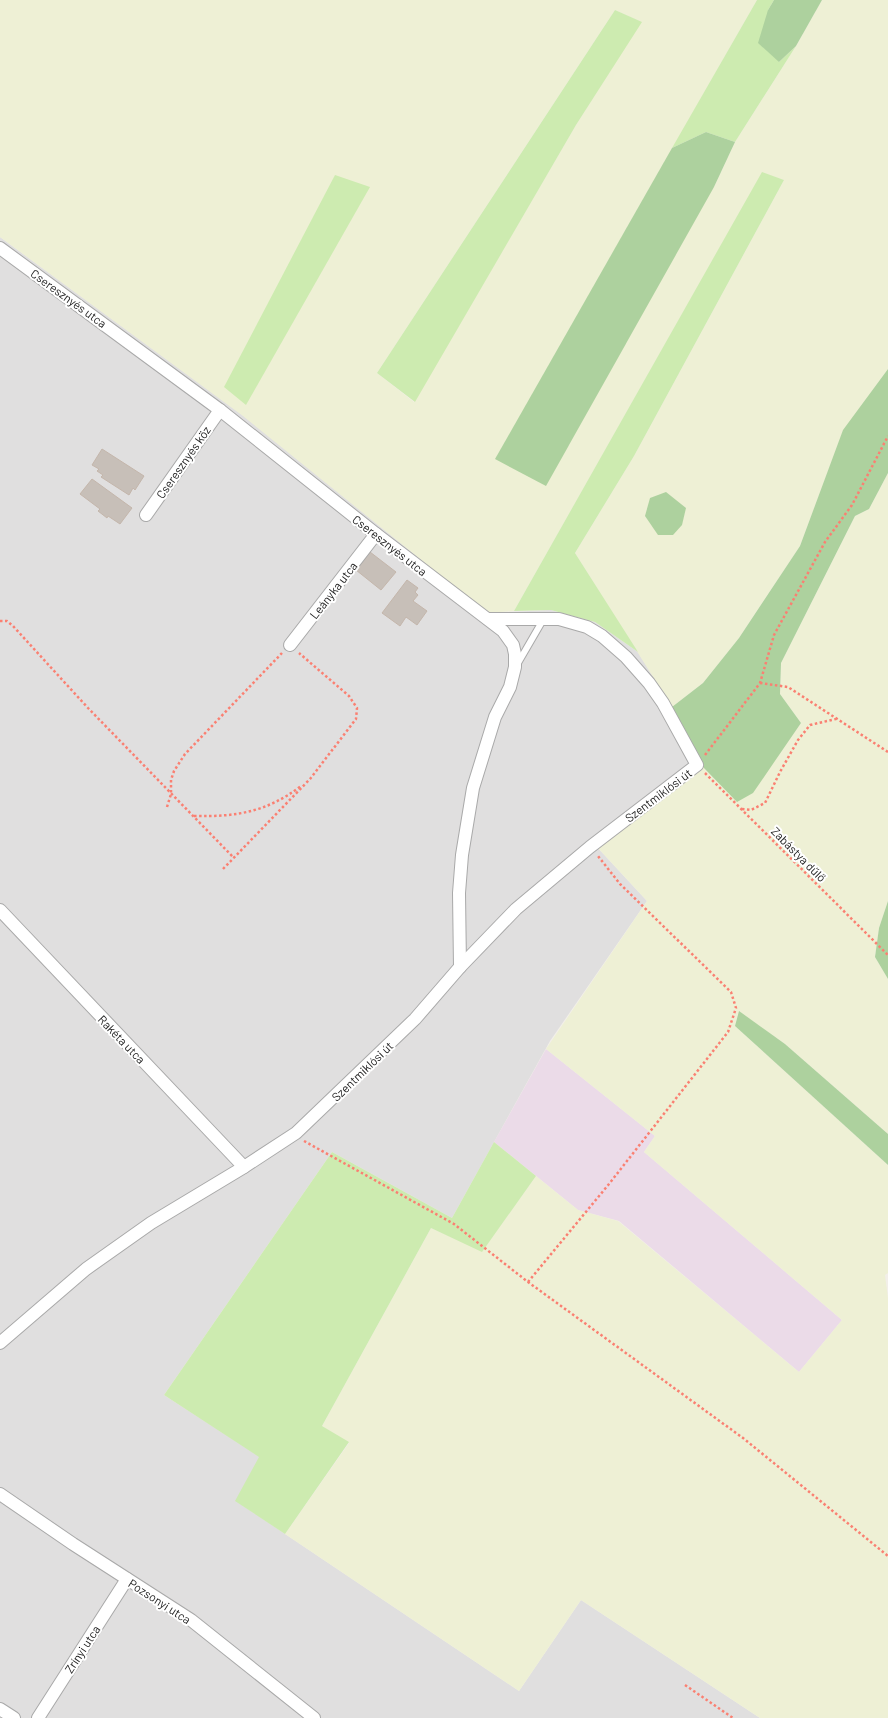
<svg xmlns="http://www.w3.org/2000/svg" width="888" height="1718" font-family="Barlow,sans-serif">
	<rect width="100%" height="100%" fill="#f2efe9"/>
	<polygon fill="#e0dfdf" points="0,237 243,415 487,613 551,610 595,622 638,652 672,707 703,767 597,847 647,901 550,1041 452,1218 332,1152 164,1395 260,1457 236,1501 519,1691 581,1600 760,1718 0,1718"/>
	<polygon fill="#ebdbe8" points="546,1049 655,1136 644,1152 842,1320 799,1372 619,1221 578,1210 494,1142"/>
	<g fill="#eef0d5" fill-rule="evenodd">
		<path d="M0 0H757L603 270 714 187 735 142 796 46 822 0H888V369L843 431 800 546 739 638 703 683 672 707 575 553 634 456 784 180 762 173 514 611 487 613 243 416 0 237ZM615 10 641 22 576 125 414 402 377 373Z"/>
		<polygon points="888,473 888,901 879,928 875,957 888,979 888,1134 785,1044 739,1012 735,1026 888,1165 888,1273 885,1275 888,1298 888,1718 760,1718 581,1600 519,1691 285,1534 349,1443 322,1426 431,1228 482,1251 536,1176 578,1210 618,1221 799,1372 842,1320 644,1152 655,1136 546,1049 647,901 597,847 703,767 737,801 776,758 801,723 780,694 781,663 855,516 869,509"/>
	</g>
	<g fill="#cdebb0">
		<polygon points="757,0 774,0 768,10 779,62 796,46 735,142 706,132 672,148"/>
		<polygon points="615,10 642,22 576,125 415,402 377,373"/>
		<polygon points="762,172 784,180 634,456 575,553 638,652 595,622 551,610 514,611"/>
		<polygon points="335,175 370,187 246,405 224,387"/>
		<polygon points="494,1142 536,1176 482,1252 431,1228 322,1426 349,1442 285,1534 235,1501 259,1457 164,1395 332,1152 452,1218"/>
	</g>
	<g fill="#add19e">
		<polygon points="774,0 822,0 796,46 779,62 758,43 768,10"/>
		<polygon points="706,132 735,142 714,187 546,486 495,459 672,148"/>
		<polygon points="888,369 888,473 869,509 855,516 781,663 780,694 801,723 753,793 737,802 703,767 672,707 703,683 739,638 800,546 843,430"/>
		<polygon points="666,492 686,508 682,525 673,535 658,535 645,516 650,498"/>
		<polygon points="888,901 888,979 875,957 879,928"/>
		<polygon points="739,1011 785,1044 888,1134 888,1165 735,1026"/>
	</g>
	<g fill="#c7bfb8" stroke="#c4b6ab">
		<polygon points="102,449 144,476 135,490 133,488 129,495 101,477 103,475 97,471 99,469 92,465"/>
		<polygon points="92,479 132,508 120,524 108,516 107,518 98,511 100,509 80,494"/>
		<polygon points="370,552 396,572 381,590 356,570"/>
		<polygon points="407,580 418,588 415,592 418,595 413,601 427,611 417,625 406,617 400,626 382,613"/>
	</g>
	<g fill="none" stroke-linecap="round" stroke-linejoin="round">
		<defs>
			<polyline id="service" points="518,663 543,620"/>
			<g id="minor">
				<polyline points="0,248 220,410 376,534 503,631 513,645 515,654 515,667 510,687 495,717 473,788 462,855 459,893 460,967"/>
				<polyline points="146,515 220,410"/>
				<polyline points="290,645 376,534"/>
				<polyline points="0,910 244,1167"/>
				<polyline points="0,1343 86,1269 151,1223 244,1167 296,1133 415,1019 460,967 516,909 590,847 697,765 663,703 649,683 626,657 602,636 587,627 559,619 488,619"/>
				<polyline points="0,1494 73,1544 191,1620 314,1718"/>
				<polyline points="0,1709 14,1718"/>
				<polyline points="38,1718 127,1579"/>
			</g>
		</defs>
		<use href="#service" stroke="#a9a9a9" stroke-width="8"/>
		<use href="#minor" stroke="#a9a9a9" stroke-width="14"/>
		<g stroke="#fa8072" stroke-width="2.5" stroke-dasharray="2.5 2.5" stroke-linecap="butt">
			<polyline points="0,621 7,621 13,626 88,708 234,858"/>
			<polyline points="760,683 788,687 888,752"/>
			<polyline points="705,755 760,683 774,635 825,542 852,505 888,436"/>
			<polyline points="705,773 888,955"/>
			<polyline points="167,807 171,794 171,780 174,771 185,754 282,653"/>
			<polyline points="742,809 751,810 765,803 780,772 798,740 810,725 836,719"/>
			<path d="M194 816C236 817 267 812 301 786"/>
			<polyline points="223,869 310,779 356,719 357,708 349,696 299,653"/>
			<polyline points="304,1141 454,1224 528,1282 743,1438 888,1556"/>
			<polyline points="528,1282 609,1184 728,1032 736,1008 731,992 620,884 598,856"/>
			<polyline points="685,1685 733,1718"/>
		</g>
		<use href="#service" stroke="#fff" stroke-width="6"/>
		<use href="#minor" stroke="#fff" stroke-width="12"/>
	</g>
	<g text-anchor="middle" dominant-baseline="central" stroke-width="4" stroke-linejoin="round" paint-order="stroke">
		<g font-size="12" fill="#222" stroke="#fff">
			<text transform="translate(69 298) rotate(36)">Cseresznyés utca</text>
			<text transform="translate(183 462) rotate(-55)">Cseresznyés köz</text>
			<text transform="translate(390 545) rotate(38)">Cseresznyés utca</text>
			<text transform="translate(333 590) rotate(-52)">Leányka utca</text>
			<text transform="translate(658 795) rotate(-37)">Szentmiklósi út</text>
			<text transform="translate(799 854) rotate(45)">Zabástya dűlő</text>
			<text transform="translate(122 1039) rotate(46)">Rakéta utca</text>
			<text transform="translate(362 1071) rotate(-44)">Szentmiklósi út</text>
			<text transform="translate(160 1601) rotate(33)">Pozsonyi utca</text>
			<text transform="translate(82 1649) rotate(-57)">Zrínyi utca</text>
		</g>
	</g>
</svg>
